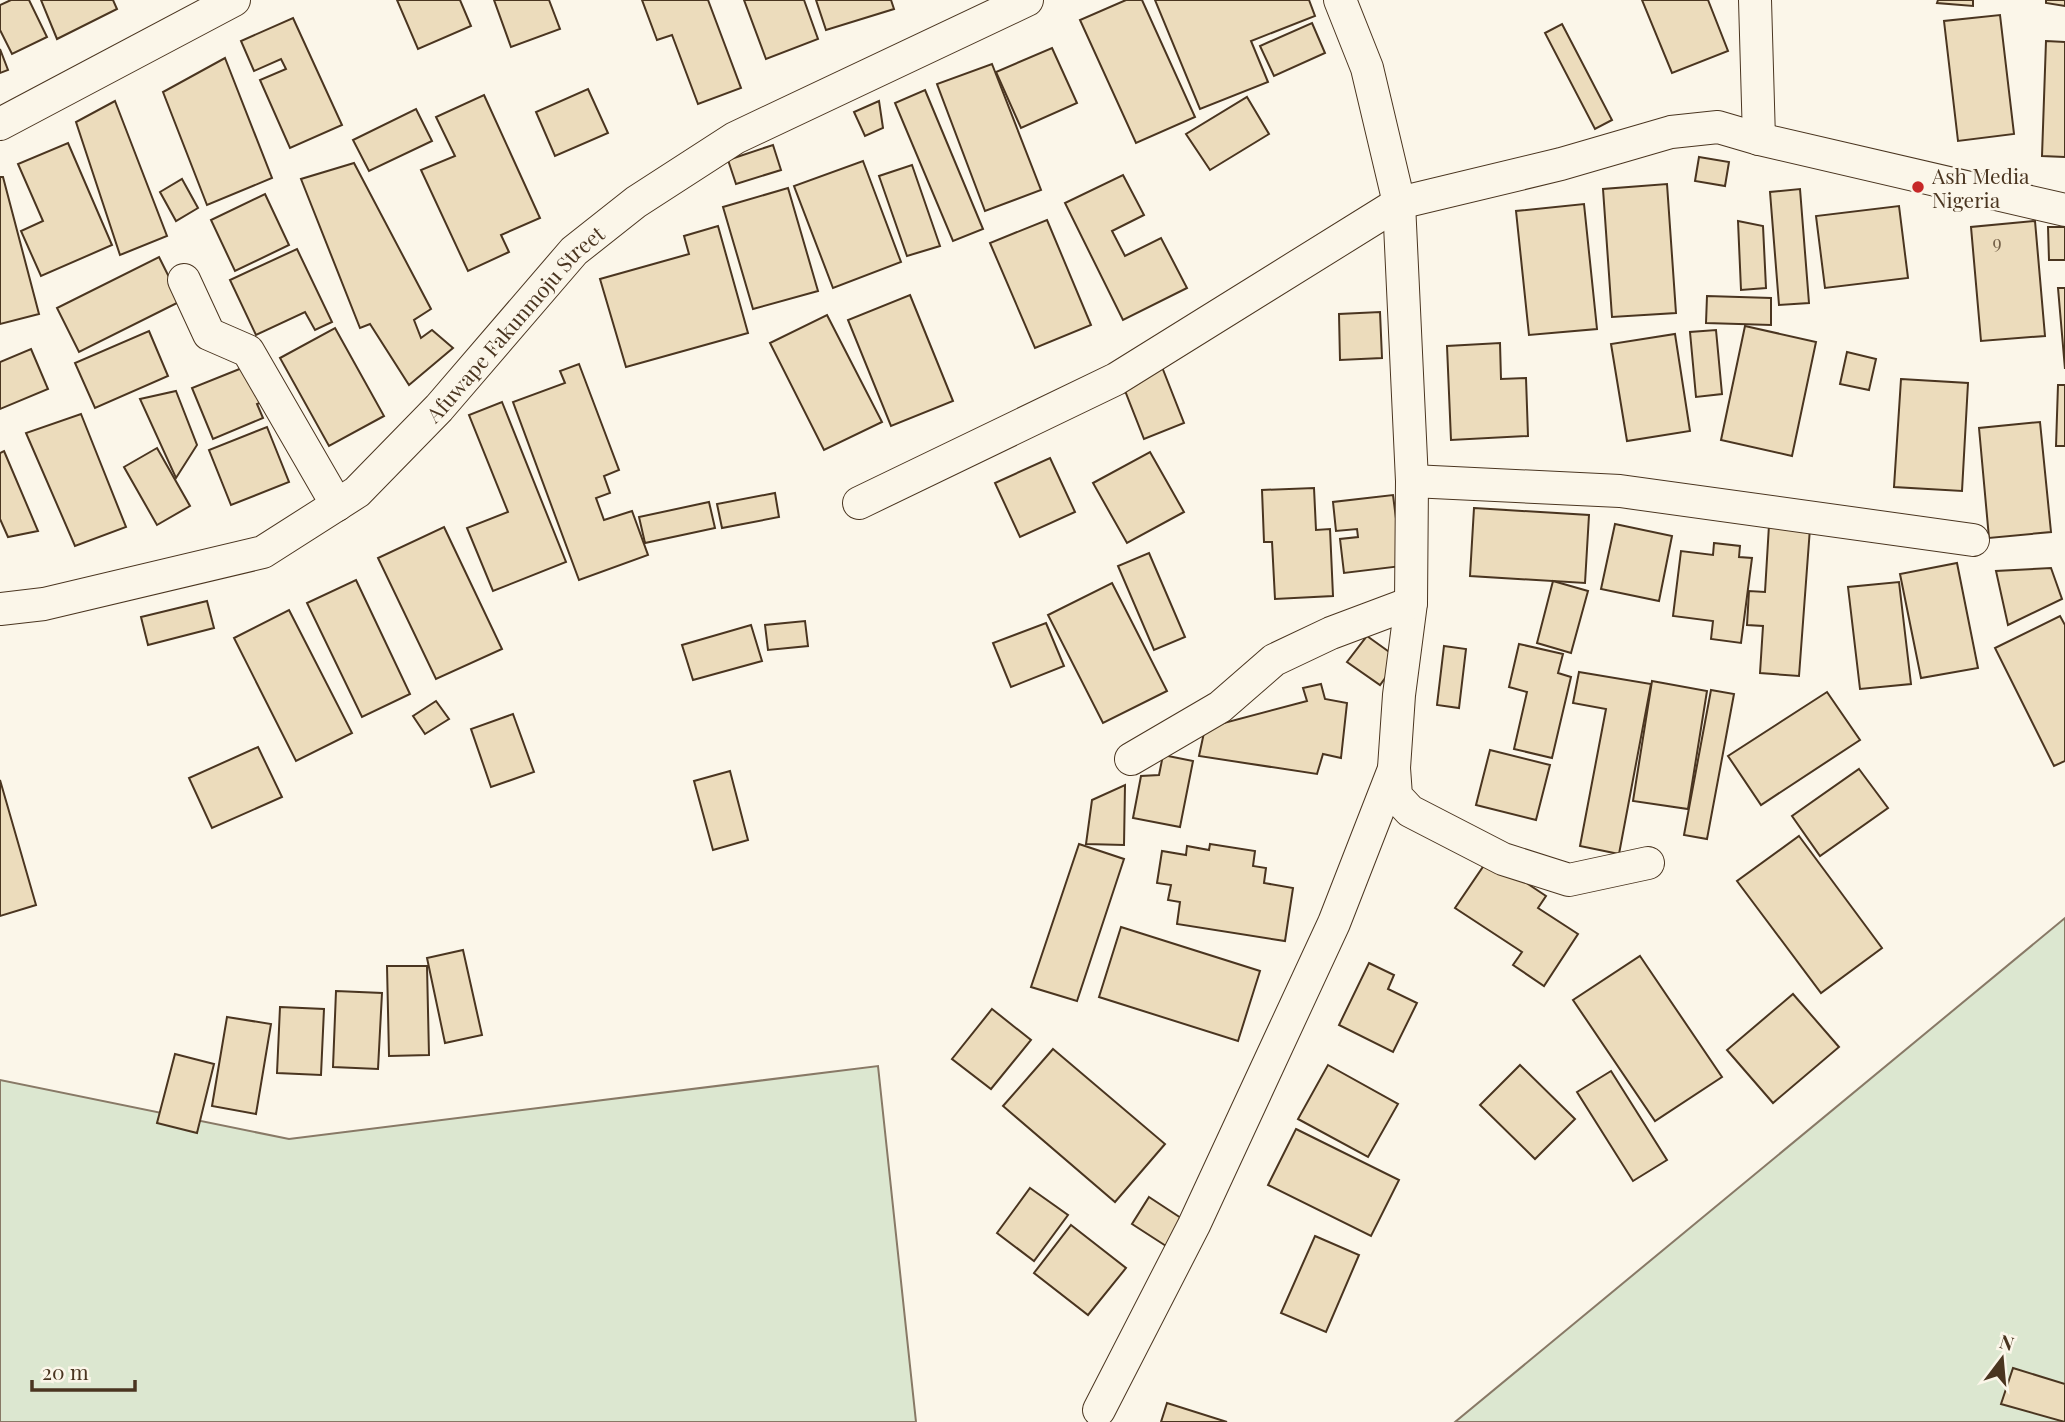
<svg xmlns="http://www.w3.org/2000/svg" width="2065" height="1422" font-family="'Playfair Display',serif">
	<rect width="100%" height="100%" fill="#fbf6e9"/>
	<g fill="#dce7d0" stroke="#887966" stroke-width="2">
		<polygon points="2065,918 2065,1422 1455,1422"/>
		<polygon points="878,1066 916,1422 0,1422 0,1080 289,1139"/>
	</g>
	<g fill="#ecdcbc" stroke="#4a3520" stroke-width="2">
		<polygon points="11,0 29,0 47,37 12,54 0,30 0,5"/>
		<polygon points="41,0 113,0 117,9 57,39"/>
		<polygon points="397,0 460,0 471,26 418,49"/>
		<polygon points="494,0 549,0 560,29 511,47"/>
		<polygon points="642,0 708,0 741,88 698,104 672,35 657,40"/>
		<polygon points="744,0 804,0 818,39 766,59"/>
		<polygon points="816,0 891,0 894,9 826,30"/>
		<polygon points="1126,0 1142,0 1195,117 1136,143 1080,20"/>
		<polygon points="1155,0 1309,0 1315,16 1251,41 1268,82 1200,109"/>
		<polygon points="1642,0 1708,0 1728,51 1672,73"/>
		<polygon points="1938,0 1973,0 1973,6 1937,3"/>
		<polygon points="2046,0 2065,0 2065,6 2046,3"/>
		<polygon points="2000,15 2014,134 1958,141 1944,21"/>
		<polygon points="293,18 342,125 290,148 260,80 286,69 281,59 254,71 241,41"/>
		<polygon points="1312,23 1325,53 1274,76 1260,46"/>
		<polygon points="1562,24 1612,120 1595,129 1545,33"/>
		<polygon points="2046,41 2065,42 2065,157 2042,156"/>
		<polygon points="1052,48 1077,103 1021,128 996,72"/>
		<polygon points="0,49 8,70 0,73"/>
		<polygon points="225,58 272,178 207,205 163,92"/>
		<polygon points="992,64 1041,190 985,211 937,84"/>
		<polygon points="588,89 608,133 555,156 536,112"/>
		<polygon points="925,90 983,229 953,241 895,103"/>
		<polygon points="484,95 540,218 501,235 509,252 468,271 421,170 455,156 436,117"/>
		<polygon points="1247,97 1269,134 1210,170 1186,134"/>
		<polygon points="115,101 167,236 120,255 76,122"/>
		<polygon points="879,101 883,128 865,136 854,112"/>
		<polygon points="416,109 432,141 369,171 353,140"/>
		<polygon points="68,143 112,245 41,276 21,231 43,221 18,164"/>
		<polygon points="773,145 781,170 736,184 728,160"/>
		<polygon points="1699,157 1729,162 1725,186 1695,181"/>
		<polygon points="863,161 901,262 833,288 794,186"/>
		<polygon points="354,163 431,309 414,320 421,338 432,330 453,348 409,385 370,324 360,328 301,179"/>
		<polygon points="912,165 940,246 907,256 879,176"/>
		<polygon points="1123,175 1144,215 1112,231 1125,256 1161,238 1187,288 1123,320 1065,203"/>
		<polygon points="0,177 3,177 39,314 0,324"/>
		<polygon points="182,179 198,208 176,221 160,192"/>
		<polygon points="1667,184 1676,313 1612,317 1603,189"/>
		<polygon points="788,188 818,291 753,309 723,207"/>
		<polygon points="1800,189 1809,303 1779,305 1770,192"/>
		<polygon points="265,194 289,245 235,271 211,220"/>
		<polygon points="1584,204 1597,329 1529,335 1516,211"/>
		<polygon points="1899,206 1908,278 1825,288 1816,216"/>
		<polygon points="1047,220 1091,325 1035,348 990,243"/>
		<polygon points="1738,221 1763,226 1766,288 1741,290"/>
		<polygon points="2035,221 2045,336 1981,341 1971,227"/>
		<polygon points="718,226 748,333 626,367 600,279 689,254 684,236"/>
		<polygon points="2048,227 2065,227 2065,260 2049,260"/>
		<polygon points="297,249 332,322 315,330 305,312 256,335 230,280"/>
		<polygon points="159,257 181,301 79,352 57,308"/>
		<polygon points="2058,288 2065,288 2065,369"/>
		<polygon points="910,295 953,401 891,426 848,320"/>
		<polygon points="1707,296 1771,298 1771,325 1706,323"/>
		<polygon points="1380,312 1382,358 1340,360 1339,314"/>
		<polygon points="827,315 882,422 824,450 770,343"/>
		<polygon points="1745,326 1816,342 1792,456 1721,440"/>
		<polygon points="335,328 384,416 329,446 280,358"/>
		<polygon points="1716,330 1722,394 1696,397 1690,332"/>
		<polygon points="149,331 168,376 95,408 75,363"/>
		<polygon points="1675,334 1690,431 1627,441 1611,344"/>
		<polygon points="1500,343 1501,379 1526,378 1528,436 1451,440 1447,346"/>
		<polygon points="31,349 48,389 0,409 0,362"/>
		<polygon points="1847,352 1876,359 1869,390 1840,384"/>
		<polygon points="579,364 619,470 604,476 610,493 596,498 604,520 632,511 648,555 579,580 513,402 565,383 560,371"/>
		<polygon points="1162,367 1184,423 1144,439 1122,383"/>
		<polygon points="242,368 269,399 257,404 263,418 213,439 192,388"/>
		<polygon points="1901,379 1968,383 1962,491 1894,487"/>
		<polygon points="2058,385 2065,385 2065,446 2056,446"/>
		<polygon points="176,391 197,445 176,478 140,399"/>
		<polygon points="502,402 566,562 493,591 467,528 508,512 469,415"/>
		<polygon points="81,414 126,527 75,546 26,433"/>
		<polygon points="2040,422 2051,532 1989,538 1979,428"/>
		<polygon points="267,427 289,482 231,505 209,450"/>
		<polygon points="157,448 190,506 157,525 124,467"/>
		<polygon points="4,451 38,531 8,537 0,519 0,453"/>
		<polygon points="1150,452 1184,512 1127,543 1093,483"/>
		<polygon points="1050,458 1075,512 1020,537 995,483"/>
		<polygon points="1314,488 1316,530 1330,529 1333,596 1275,599 1272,542 1264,542 1262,490"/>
		<polygon points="775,493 779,517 722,528 717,504"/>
		<polygon points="1393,495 1402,566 1344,573 1340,539 1358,537 1357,529 1336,531 1333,502"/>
		<polygon points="709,502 715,528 645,543 639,517"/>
		<polygon points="1474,508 1589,515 1585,583 1470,576"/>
		<polygon points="1615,524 1672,536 1659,601 1601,589"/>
		<polygon points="1769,525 1810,528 1799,676 1760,673 1763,626 1747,625 1749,591 1765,592"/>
		<polygon points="444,527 502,649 436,679 378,558"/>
		<polygon points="1714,543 1740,546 1739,557 1752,558 1741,643 1711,639 1713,621 1673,616 1681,551 1713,555"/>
		<polygon points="1149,553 1185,637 1154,650 1118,566"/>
		<polygon points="1957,563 1978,668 1921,678 1900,574"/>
		<polygon points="2051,568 2062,599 2008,625 1996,571"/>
		<polygon points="356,580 410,694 362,717 307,603"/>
		<polygon points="1553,581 1588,591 1571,653 1537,643"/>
		<polygon points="1899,582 1911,684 1860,689 1848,587"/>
		<polygon points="1112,583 1167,691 1103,723 1048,615"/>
		<polygon points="207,601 214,628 148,645 141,617"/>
		<polygon points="289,610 352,733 296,761 234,638"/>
		<polygon points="2060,616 2065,625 2065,761 2054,766 1995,648"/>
		<polygon points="805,621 808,646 768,650 765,625"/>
		<polygon points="1046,623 1064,666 1011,687 993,643"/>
		<polygon points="751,625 762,661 693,680 682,645"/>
		<polygon points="1367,636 1399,659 1380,685 1347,662"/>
		<polygon points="1519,644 1563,654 1558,673 1571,677 1552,758 1514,749 1527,692 1509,687"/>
		<polygon points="1444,646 1466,649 1459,708 1437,705"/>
		<polygon points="1579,672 1651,684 1619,854 1580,846 1606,709 1573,703"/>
		<polygon points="1652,681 1707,691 1688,809 1633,801"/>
		<polygon points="1321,684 1325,699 1347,703 1341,758 1323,754 1317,774 1199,756 1205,728 1307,701 1303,688"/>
		<polygon points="1711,690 1734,694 1707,839 1684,835"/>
		<polygon points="1827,692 1860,740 1761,805 1728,756"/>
		<polygon points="436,701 449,719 425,734 413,716"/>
		<polygon points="513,714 534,772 491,787 471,729"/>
		<polygon points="258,747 282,797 212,828 189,778"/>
		<polygon points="1490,750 1550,765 1536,820 1476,805"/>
		<polygon points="1163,755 1193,761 1180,827 1133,818 1141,776 1159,775"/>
		<polygon points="1859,769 1888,808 1820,856 1792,816"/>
		<polygon points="730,771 748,840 713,850 694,781"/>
		<polygon points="0,780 36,905 0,916"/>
		<polygon points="1125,785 1124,845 1086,844 1092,800"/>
		<polygon points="1799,836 1882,948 1821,993 1737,881"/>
		<polygon points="1079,844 1124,859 1077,1001 1031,987"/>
		<polygon points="1210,844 1255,851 1253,866 1266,868 1264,883 1293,888 1285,941 1177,924 1180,902 1168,900 1171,885 1157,883 1162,851 1186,855 1187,846 1209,850"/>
		<polygon points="1489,858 1546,896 1538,908 1578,934 1544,986 1513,965 1522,952 1455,908"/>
		<polygon points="1121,927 1260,971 1238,1041 1099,997"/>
		<polygon points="463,950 482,1035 445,1043 427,958"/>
		<polygon points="1640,956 1722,1077 1655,1121 1573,1000"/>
		<polygon points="1369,963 1394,975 1388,989 1417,1003 1393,1052 1339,1025"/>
		<polygon points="387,966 427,966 429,1055 389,1056"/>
		<polygon points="336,991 382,993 378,1069 333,1067"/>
		<polygon points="1793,994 1839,1047 1773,1103 1727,1050"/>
		<polygon points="280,1007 324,1009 321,1075 277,1073"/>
		<polygon points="992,1009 1031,1040 991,1089 952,1059"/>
		<polygon points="227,1017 271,1024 256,1114 212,1106"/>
		<polygon points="1053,1049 1165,1144 1115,1202 1003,1106"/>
		<polygon points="175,1054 214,1064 197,1133 157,1123"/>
		<polygon points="1328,1065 1398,1104 1368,1157 1298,1119"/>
		<polygon points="1520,1065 1575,1119 1535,1159 1480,1105"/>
		<polygon points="1611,1071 1667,1160 1633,1181 1577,1092"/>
		<polygon points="1296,1129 1399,1180 1371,1236 1268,1185"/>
		<polygon points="1030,1188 1068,1215 1034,1261 997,1233"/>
		<polygon points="1149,1197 1184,1220 1166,1246 1132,1224"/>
		<polygon points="1071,1225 1126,1268 1088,1315 1034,1273"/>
		<polygon points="1315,1236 1359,1255 1326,1332 1281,1313"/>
		<polygon points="2013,1368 2065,1384 2065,1422 2001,1404"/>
		<polygon points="1167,1403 1227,1422 1161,1422"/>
	</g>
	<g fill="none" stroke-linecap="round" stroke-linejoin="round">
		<defs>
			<g id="street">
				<polyline points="1340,0 1367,68 1399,203 1412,481 1411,603 1399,695 1394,768 1396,796 1410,811 1503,859 1569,880 1648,863"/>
				<polyline points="1755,0 1759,139"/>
				<polyline points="0,124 234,0"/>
				<polyline points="184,280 209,334 248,351 337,505"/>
				<polyline points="1412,481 1620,491 1973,540"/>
				<polyline points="859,503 1116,379 1399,203 1561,164 1671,132 1718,127 1759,139 2065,210"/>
				<path id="s1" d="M0 609 44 604 263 552 357 492 439 408 574 251 636 202 735 138 1027 0"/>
				<polyline points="1131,759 1220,707 1274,660 1331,633 1411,603"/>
				<polyline points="1099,1410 1194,1225 1334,923 1394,769"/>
			</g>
		</defs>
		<use href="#street" stroke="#4a3520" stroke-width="34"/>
		<use href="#street" stroke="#fbf6e9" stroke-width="32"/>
	</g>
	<circle fill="#c62828" stroke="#fbf6e9" stroke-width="2.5" cx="1918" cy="187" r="7"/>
	<g text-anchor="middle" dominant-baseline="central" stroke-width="5" stroke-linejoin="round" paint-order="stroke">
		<g font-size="18" fill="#725f47">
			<text x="1997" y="242">9</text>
		</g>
		<g font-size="21" fill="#4a3520" stroke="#fbf6e9" text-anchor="start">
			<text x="1932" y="175">Ash Media<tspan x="1932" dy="24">Nigeria</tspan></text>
		</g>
		<g font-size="21" fill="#4a3520" stroke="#fbf6e9">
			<text stroke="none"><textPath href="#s1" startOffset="612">Afuwape Fakunmoju Street</textPath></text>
		</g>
	</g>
	<g transform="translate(2002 1359) rotate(16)" stroke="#fbf6e9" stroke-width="5" paint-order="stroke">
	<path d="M0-5L12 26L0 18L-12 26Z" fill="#4a3520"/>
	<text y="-10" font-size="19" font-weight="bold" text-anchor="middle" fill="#4a3520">N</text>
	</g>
	<path d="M32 1380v10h103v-10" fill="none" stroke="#4a3520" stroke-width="3.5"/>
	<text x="42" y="1380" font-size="21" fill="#4a3520" stroke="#fbf6e9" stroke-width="5" paint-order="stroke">20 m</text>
</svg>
